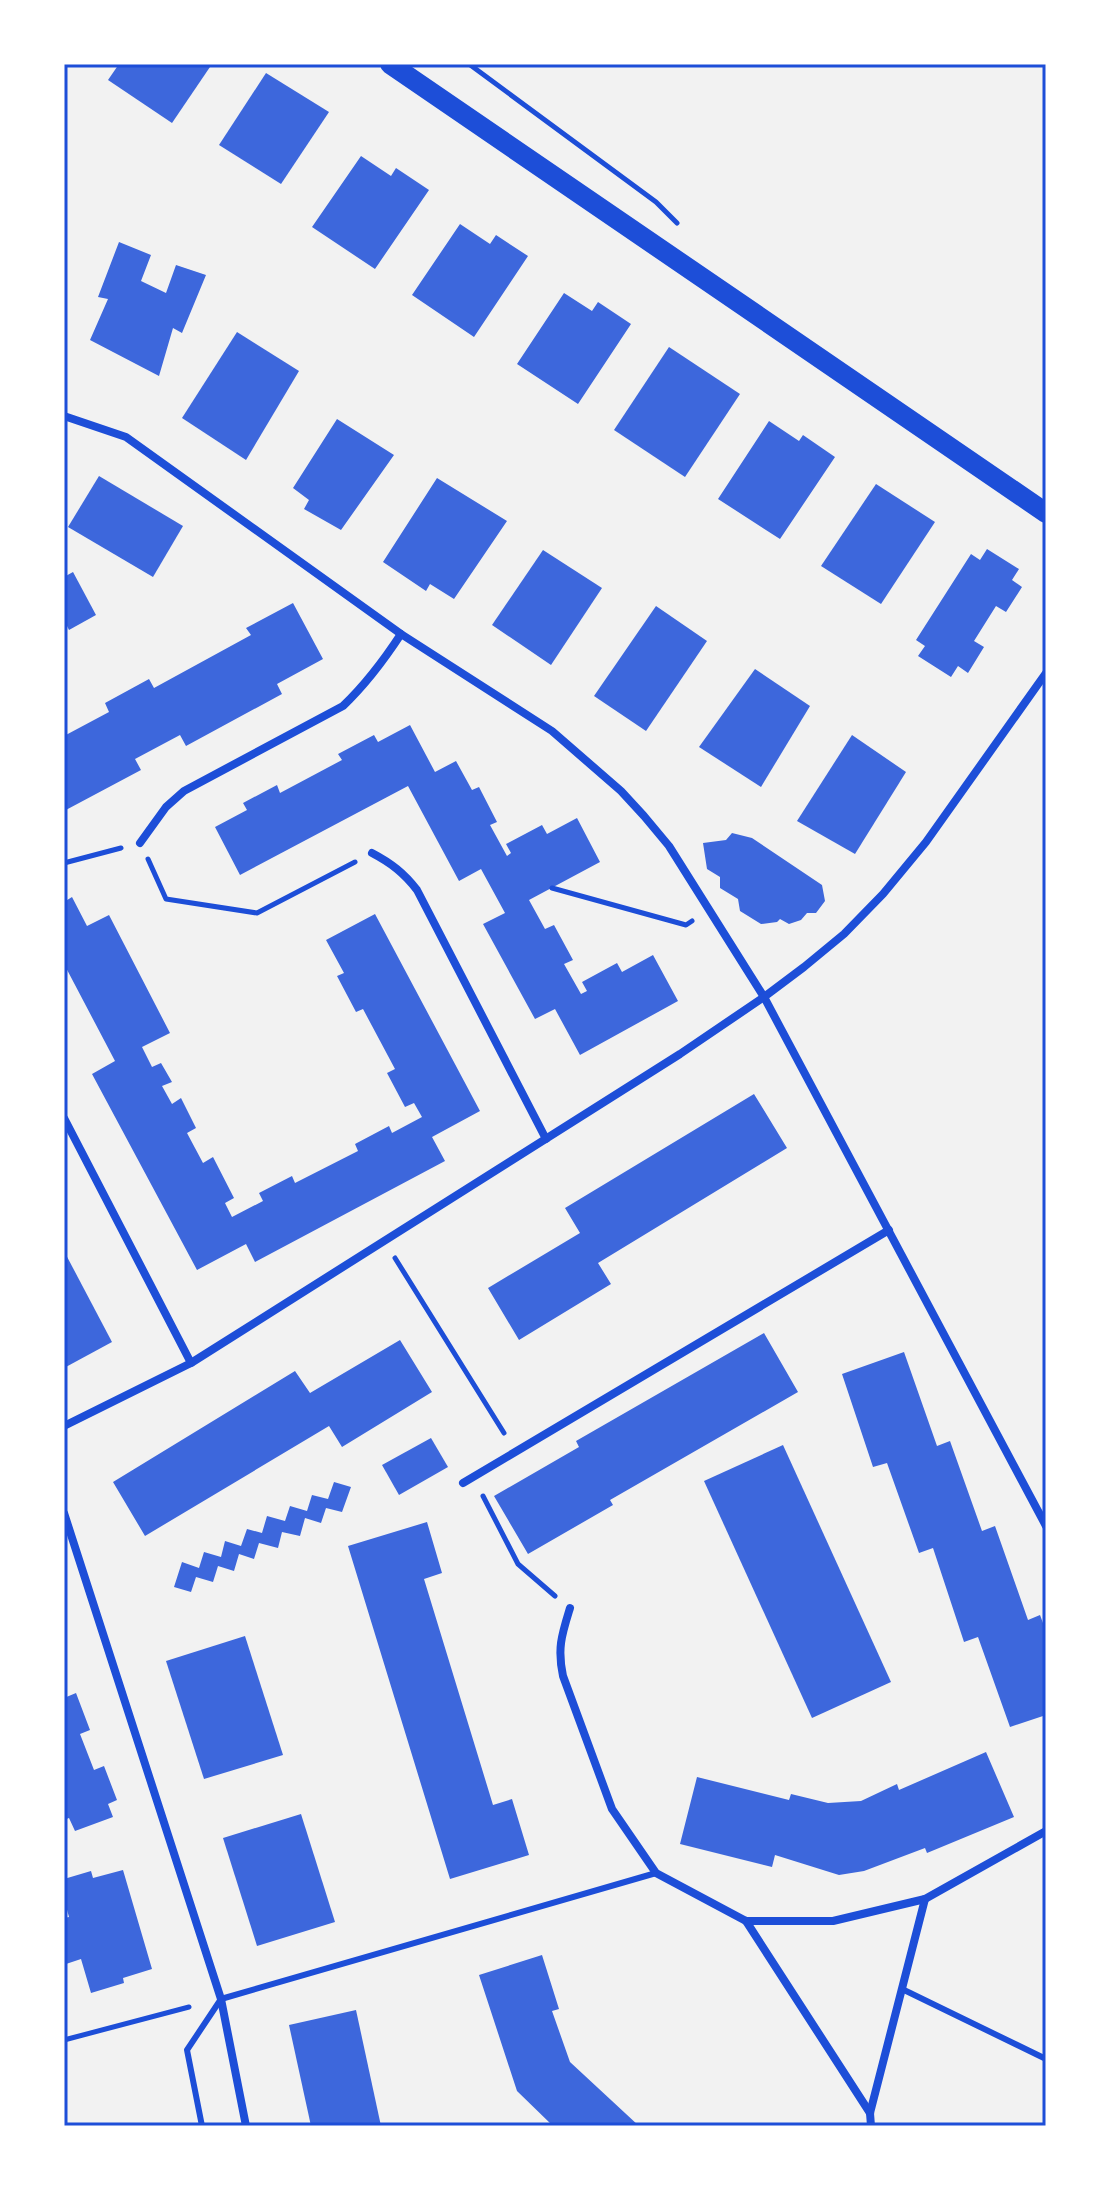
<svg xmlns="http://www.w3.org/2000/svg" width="1110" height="2190" font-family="'Noto Serif',serif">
	<rect width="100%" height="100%" fill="#f2f2f2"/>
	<g fill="#3d67dc">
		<polygon points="119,64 212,64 172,123 108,80"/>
		<polygon points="266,73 329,112 281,184 219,145"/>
		<polygon points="361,156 391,176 396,168 429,190 375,269 312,227"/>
		<polygon points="460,224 490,244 496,235 528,256 474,337 412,295"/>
		<polygon points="119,242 151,255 141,281 166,293 176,265 206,275 182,333 173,328 159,376 90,340 108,299 98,297"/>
		<polygon points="564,293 592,311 598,302 631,324 578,404 517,364"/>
		<polygon points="237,332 299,371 246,460 182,418"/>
		<polygon points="669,347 740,394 685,477 614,430"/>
		<polygon points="337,419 394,455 341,530 304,509 309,500 293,488"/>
		<polygon points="769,421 799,441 803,435 835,457 780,539 718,499"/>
		<polygon points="99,476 183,526 153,577 68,527"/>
		<polygon points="437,478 507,521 454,599 430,584 426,591 383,562"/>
		<polygon points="876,484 935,522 881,604 821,566"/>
		<polygon points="987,549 1019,569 1012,580 1022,587 1006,612 996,606 974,641 984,647 968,673 958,666 951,677 918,656 925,646 916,640 971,554 980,560"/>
		<polygon points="543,550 602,588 551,665 492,625"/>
		<polygon points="73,572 96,615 69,630 64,620 64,577"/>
		<polygon points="293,603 323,659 277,684 282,694 186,746 180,735 135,759 141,770 64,811 64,736 109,712 105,703 149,679 154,688 251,635 246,628"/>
		<polygon points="656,606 707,641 646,731 594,696"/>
		<polygon points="755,669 810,706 761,787 699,747"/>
		<polygon points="410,725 435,772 456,761 472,790 479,787 497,822 490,825 507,856 511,853 506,844 542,825 547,834 577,818 600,862 529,900 545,929 554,925 573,960 564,964 581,994 587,991 582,982 617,963 622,972 653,955 678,1001 580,1055 555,1009 535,1019 483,924 505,913 481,869 459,881 408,786 240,875 215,827 247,810 243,803 277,785 280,793 342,760 338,754 374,735 378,742"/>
		<polygon points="852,735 906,772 855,854 797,821"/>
		<polygon points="732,833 752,838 822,885 825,901 816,913 807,913 801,920 789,924 780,919 777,922 761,924 740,911 738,899 720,888 720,877 707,869 703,843 726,840"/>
		<polygon points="72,897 87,926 109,915 170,1033 142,1047 152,1067 161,1063 172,1082 162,1086 172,1104 181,1098 196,1128 187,1133 203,1163 213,1157 234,1198 225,1203 232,1217 263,1201 259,1193 292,1176 295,1183 358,1151 355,1144 389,1126 392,1133 422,1117 414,1103 405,1107 387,1073 395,1069 363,1009 356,1012 337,976 344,973 326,940 375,914 480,1111 432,1137 445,1161 255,1262 246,1244 197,1270 92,1074 115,1061 64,964 64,902"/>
		<polygon points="754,1094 787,1148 598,1263 611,1284 519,1340 488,1288 580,1233 565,1208"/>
		<polygon points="64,1251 112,1342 64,1368"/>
		<polygon points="764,1333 798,1392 610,1500 613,1505 528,1554 494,1496 579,1447 576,1441"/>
		<polygon points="400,1340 432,1392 342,1447 329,1426 145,1536 113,1482 295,1371 310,1393"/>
		<polygon points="904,1352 937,1446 950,1441 982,1531 995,1526 1028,1620 1040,1615 1046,1631 1046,1715 1010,1727 978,1637 964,1642 933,1548 919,1553 887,1463 873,1467 842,1374"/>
		<polygon points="431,1438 448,1467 399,1495 382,1465"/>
		<polygon points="783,1445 891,1682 812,1718 704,1481"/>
		<polygon points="334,1482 351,1487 342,1512 326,1508 321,1523 305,1518 300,1536 282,1532 278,1548 259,1543 254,1559 239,1554 234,1571 218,1566 213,1582 196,1577 191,1592 174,1587 182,1562 199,1568 204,1552 221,1557 225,1541 241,1546 247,1529 262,1533 267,1516 285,1521 290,1506 307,1511 312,1495 328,1499"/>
		<polygon points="427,1522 442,1573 424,1579 493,1805 512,1799 529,1855 450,1879 348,1546"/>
		<polygon points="245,1636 283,1755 204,1779 166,1661"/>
		<polygon points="76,1693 90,1730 80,1734 94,1770 104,1766 117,1800 108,1804 113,1817 75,1831 69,1818 64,1820 64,1698"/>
		<polygon points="986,1752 1014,1817 927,1853 925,1848 864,1871 839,1875 775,1855 772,1867 680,1844 697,1777 789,1800 791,1794 828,1803 861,1801 897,1784 899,1790"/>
		<polygon points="301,1814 335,1922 257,1946 223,1838"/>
		<polygon points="123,1870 152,1969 123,1978 124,1983 91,1993 81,1959 66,1964 64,1958 64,1918 69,1917 64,1899 64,1879 91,1871 93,1878"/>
		<polygon points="542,1955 559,2009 552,2011 570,2062 639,2126 553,2126 517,2091 479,1975"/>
		<polygon points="356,2010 381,2126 311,2126 289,2025"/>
	</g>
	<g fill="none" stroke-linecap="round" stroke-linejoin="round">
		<g stroke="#1d4ed8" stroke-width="5">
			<polyline points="469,64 656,202 677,223"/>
			<polyline points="148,859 166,899 257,913 355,862"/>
			<polyline points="64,863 121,848"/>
			<polyline points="552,888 686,925 692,921"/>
			<polyline points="395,1258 504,1433"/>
			<polyline points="483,1496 518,1564 555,1596"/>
			<polyline points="64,2040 189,2007"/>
		</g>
		<g stroke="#1d4ed8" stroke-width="6">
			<polyline points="902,1989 1046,2059"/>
			<polyline points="202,2126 187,2050 221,1999 656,1873"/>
		</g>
		<g stroke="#1d4ed8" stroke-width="8">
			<polyline points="64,416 126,437 401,634 552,731 621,791 644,816 669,846 764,997 1046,1526"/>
			<path d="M140 843 166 807 184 791 343 706C366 684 384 660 401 634"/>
			<path d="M372 853C391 863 404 873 417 890L546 1139"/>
			<polyline points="64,1118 191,1363"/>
			<polyline points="64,1426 191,1363 680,1054 764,997 804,967 844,934 883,894 926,842 1046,673"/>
			<polyline points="463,1483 889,1230"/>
			<polyline points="64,1513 221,1999 246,2126"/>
			<path d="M570 1608C562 1634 557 1648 563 1676L612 1809 656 1873 746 1921H833L925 1899 1046 1831"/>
			<polyline points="746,1921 870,2113"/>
			<polyline points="871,2126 870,2113 925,1899"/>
		</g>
		<polyline stroke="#1d4ed8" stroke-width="20" points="390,64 1046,513"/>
	</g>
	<rect width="1110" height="2190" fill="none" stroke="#ffffff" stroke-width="132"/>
	<rect x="66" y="66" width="978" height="2058" fill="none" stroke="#1d4ed8" stroke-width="3"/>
</svg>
